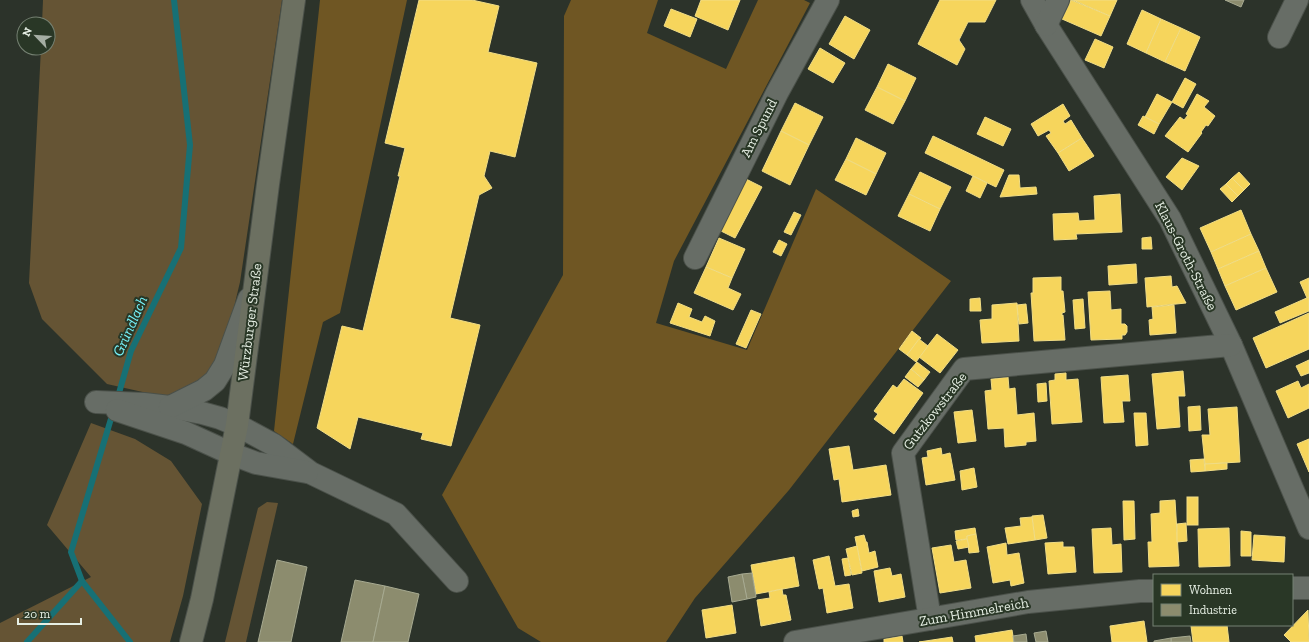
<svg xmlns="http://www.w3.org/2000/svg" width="1309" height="642" font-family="'Zilla Slab',serif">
	<rect width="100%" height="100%" fill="#2c332a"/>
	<g fill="#655434">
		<polygon points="43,0 282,0 240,282 225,345 204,378 170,395 156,395 107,384 42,319 29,283 41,48 48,48 48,24 42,24"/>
		<polygon points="91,423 135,439 171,461 202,504 183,596 170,642 0,642 0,623 91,577 47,525"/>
		<polygon points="267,502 278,503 246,642 225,642 258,508"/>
	</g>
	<g fill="#6f5623">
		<polygon points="320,0 407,0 340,313 323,322 293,444 274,431"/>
		<polygon points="571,0 658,0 647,33 726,69 758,0 804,0 810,3 674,261 656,323 747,350 816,189 951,281 789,490 695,598 666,642 541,642 518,628 442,495 563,275 564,16"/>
	</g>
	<g fill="#f6d55c" stroke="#f1dd85">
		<polygon points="419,0 472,0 499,6 488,52 537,63 515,157 490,151 484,176 492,188 479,195 450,318 480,325 451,446 421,439 423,433 358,417 350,449 317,428 342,326 363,331 400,176 398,176 405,148 385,143"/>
		<polygon points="701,0 740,0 728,30 695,16"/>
		<polygon points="940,0 996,0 985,22 968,22 959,40 965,49 957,65 918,44"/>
		<polygon points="1071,0 1110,16 1101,36 1062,19"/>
		<polygon points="1073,0 1117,0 1110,16"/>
		<polygon points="671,9 697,19 690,37 664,26"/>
		<polygon points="1142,10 1161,19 1146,53 1127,44"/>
		<polygon points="845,16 870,30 854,59 829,44"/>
		<polygon points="1161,19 1181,28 1165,62 1146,53"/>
		<polygon points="1181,28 1200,37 1185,71 1165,62"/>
		<polygon points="1095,39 1113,47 1104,68 1085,60"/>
		<polygon points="820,48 845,63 833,83 808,69"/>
		<polygon points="888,64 916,78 905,101 877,87"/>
		<polygon points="1185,78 1196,84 1183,108 1172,102"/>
		<polygon points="877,87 905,101 893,124 865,110"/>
		<polygon points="1157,94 1172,102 1159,124 1145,117"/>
		<polygon points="1197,94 1209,101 1204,107 1215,116 1208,126 1206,125 1201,132 1202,133 1188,152 1165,136 1180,117 1184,120 1188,115 1186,114"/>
		<polygon points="795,103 823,117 809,145 781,131"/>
		<polygon points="1063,104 1070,116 1063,121 1065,124 1071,120 1082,138 1058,153 1046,136 1051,133 1049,130 1038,136 1031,124"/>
		<polygon points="1143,116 1159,124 1154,134 1138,125"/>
		<polygon points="985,117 1011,129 1003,146 977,134"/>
		<polygon points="781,131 809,145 790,185 762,171"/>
		<polygon points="933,136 1004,170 996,187 925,153"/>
		<polygon points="856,138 886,153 876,174 846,159"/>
		<polygon points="1082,138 1094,156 1069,171 1058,153"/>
		<polygon points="1182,158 1199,166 1182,190 1166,177"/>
		<polygon points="846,159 876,174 866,195 835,180"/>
		<polygon points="920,172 951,187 940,209 909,194"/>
		<polygon points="1239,172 1250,184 1244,190 1232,178"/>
		<polygon points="1009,175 1019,175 1020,188 1036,187 1037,194 1000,197"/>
		<polygon points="973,176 987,183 980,198 966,191"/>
		<polygon points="744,178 762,187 735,238 717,229"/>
		<polygon points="1232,178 1244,190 1238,196 1226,184"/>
		<polygon points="1226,184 1238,196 1232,202 1220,189"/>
		<polygon points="909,194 940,209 930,231 898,216"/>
		<polygon points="1120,194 1122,232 1076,234 1077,239 1054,240 1053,214 1078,213 1079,221 1095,220 1094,196"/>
		<polygon points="1241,210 1251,234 1211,252 1200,228"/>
		<polygon points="794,212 801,215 791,235 784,232"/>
		<polygon points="1251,234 1259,251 1218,269 1211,252"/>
		<polygon points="1151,237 1152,249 1142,249 1142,238"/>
		<polygon points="719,238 745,249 732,278 706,267"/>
		<polygon points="779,240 787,244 781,256 773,252"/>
		<polygon points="1259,251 1266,268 1225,286 1218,269"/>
		<polygon points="1136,264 1137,283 1109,285 1108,266"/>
		<polygon points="706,267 732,278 728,288 741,294 733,310 694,293"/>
		<polygon points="1266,268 1277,292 1236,310 1225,286"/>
		<polygon points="1171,276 1172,287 1177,286 1186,303 1147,307 1145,278"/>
		<polygon points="1061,277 1061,291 1063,291 1065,312 1062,313 1062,316 1063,315 1065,340 1034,341 1031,293 1033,293 1033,278"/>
		<polygon points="1309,278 1309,297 1307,298 1300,282"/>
		<polygon points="1110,291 1111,310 1121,309 1121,324 1125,324 1127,326 1127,332 1125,335 1122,335 1122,339 1091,340 1088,292"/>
		<polygon points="1309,297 1309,311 1280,323 1275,312"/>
		<polygon points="980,298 981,311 970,311 970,299"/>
		<polygon points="1083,299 1085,328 1075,329 1073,300"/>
		<polygon points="678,303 692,309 689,317 702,322 705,316 715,321 710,336 670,323"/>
		<polygon points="1017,303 1019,341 982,343 980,320 992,319 992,305"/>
		<polygon points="1026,304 1028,323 1019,324 1017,305"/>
		<polygon points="1174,305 1176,333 1150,335 1149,320 1153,319 1152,307"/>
		<polygon points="751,310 761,314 746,348 736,344"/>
		<polygon points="1309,313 1309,349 1266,368 1253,338"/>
		<polygon points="912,331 921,338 907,355 899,349"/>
		<polygon points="937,334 958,350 940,373 919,357"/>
		<polygon points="919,339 928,346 916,362 907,355"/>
		<polygon points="1309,360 1309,373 1301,376 1296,366"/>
		<polygon points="917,362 930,372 924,380 911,369"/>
		<polygon points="911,369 924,380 918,387 905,377"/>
		<polygon points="1183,371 1185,396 1178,396 1180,427 1157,429 1152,374"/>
		<polygon points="1066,373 1066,380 1078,379 1082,422 1052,424 1049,381 1055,380 1055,374"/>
		<polygon points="1128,375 1130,401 1122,401 1124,422 1104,423 1101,377"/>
		<polygon points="1008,377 1009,389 1015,388 1017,415 1034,413 1036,441 1026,442 1026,445 1005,447 1004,428 988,429 985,391 992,390 991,379"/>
		<polygon points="904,379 923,393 894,434 874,419 878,414 874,411 893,385 897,388"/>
		<polygon points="1298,381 1301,388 1309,384 1309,408 1288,418 1276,391"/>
		<polygon points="1046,383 1047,401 1038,402 1037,384"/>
		<polygon points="1200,406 1201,430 1189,431 1188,407"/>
		<polygon points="1237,407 1240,462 1205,464 1202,435 1210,435 1208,409"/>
		<polygon points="972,410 976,441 958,443 954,412"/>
		<polygon points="1134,413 1146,413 1148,445 1136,446"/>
		<polygon points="1309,439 1309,472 1297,444"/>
		<polygon points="849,446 853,470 886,465 891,495 842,502 839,479 834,480 829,449"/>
		<polygon points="941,448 942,455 950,453 955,480 926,485 922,458 928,457 927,451"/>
		<polygon points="1204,459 1205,471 1191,472 1190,460"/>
		<polygon points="1227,463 1227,469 1205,471 1205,464"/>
		<polygon points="974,468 977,487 962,490 960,471"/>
		<rect x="1187" y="497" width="11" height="28"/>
		<polygon points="1175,500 1179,566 1149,567 1148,542 1152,542 1151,514 1160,513 1160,501"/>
		<polygon points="1123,501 1134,501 1135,539 1124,540"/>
		<polygon points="858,509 859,516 853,517 852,511"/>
		<polygon points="1043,515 1047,538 1035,540 1032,516"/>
		<polygon points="1032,517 1035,540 1008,544 1005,528 1021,526 1020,518"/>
		<polygon points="1186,523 1187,541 1177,542 1177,524"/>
		<polygon points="975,528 976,534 967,536 967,539 956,540 955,531"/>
		<polygon points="1111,528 1112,545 1121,544 1122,572 1094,573 1092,529"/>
		<polygon points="1229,528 1230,566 1199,567 1198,529"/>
		<polygon points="1241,531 1251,532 1251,556 1241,556"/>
		<polygon points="976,534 979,552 969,553 967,536"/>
		<polygon points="864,535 866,542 867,542 869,553 875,551 878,567 862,571 855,537"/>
		<polygon points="1254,535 1285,537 1284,562 1252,560"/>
		<polygon points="967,539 969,547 958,549 956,541"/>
		<polygon points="1063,542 1063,547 1074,547 1076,572 1048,574 1045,543"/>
		<polygon points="1006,543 1007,555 1019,553 1024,583 1011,586 1010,580 993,583 987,547"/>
		<polygon points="951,545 954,562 966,560 971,588 940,593 932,548"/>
		<polygon points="857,546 862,573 852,575 846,549"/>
		<polygon points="829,556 835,586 849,584 853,608 827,613 823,588 819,589 813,560"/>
		<polygon points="794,557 799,586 756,594 751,565"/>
		<polygon points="848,558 851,575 845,576 842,559"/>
		<polygon points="890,568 892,576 901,574 905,597 879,602 874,571"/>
		<polygon points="782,589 783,595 786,595 791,620 761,626 757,600 770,598 769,592"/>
		<polygon points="732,605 736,633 706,638 702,610"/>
		<polygon points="1308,610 1309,642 1291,642 1284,635"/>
		<polygon points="1144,621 1147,642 1112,642 1110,626"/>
		<polygon points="1193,625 1227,625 1229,642 1193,642 1191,626"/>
		<polygon points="1012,630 1014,642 976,642 975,636"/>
		<polygon points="902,636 903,642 884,642 884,639"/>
		<polygon points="952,637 953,642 919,642"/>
	</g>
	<g fill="#8c8c6e" stroke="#a7aa91">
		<polygon points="1225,0 1244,0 1241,7"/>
		<polygon points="277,560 307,567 291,642 258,642"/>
		<polygon points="752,573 756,597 747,599 742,574"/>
		<polygon points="742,574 747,599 732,602 728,577"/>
		<polygon points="355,580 385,586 373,642 341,642"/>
		<polygon points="385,586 419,594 408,642 373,642"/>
		<polygon points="1046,631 1048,642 1036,642 1034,633"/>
		<polygon points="1026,634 1027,642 1014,642 1013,636"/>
		<polygon points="1190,636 1191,642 1171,642 1171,638"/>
		<polygon points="1171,638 1171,642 1154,642 1154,641"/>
	</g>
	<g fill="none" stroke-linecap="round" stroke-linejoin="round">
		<g stroke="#177075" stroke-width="6">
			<polyline points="117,400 131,351 181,248 190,145 174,0"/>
			<polyline points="113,412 71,552 82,581 130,642"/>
			<polyline points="27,642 82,581"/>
		</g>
		<defs>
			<g id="minor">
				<polyline points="1032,0 1046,25 1170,219 1231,345 1309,528"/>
				<polyline points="1046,25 1058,0"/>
				<polyline points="1279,37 1297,0"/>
				<polyline points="695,258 777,93 828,0"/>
				<polyline points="96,402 144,404 170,407 202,413 220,418 237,425 274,445 311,473 396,514 457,581"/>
				<polyline points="170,407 204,390 215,381 225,365 249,299"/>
				<polyline points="117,410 186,433 232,454 256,463 307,472"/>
				<polyline points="1292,588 1309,588"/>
				<polyline points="930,619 903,453 964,369 1231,345"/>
				<polyline points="795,642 1028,602 1140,591 1154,591"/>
			</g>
			<polyline id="major" points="191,642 202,599 237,425 268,184 294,0"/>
		</defs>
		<use href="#minor" stroke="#4b514a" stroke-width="24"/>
		<use href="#major" stroke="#4b514a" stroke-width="24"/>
		<use href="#minor" stroke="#676d66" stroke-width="22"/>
		<use href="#major" stroke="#6c7061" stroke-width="22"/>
	</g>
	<g text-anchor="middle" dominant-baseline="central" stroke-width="4" stroke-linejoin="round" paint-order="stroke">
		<g font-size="14" fill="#e6efe4" stroke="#293726">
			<text transform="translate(759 128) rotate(-63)">Am Spund</text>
			<text transform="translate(1186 256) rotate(63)">Klaus-Groth-Straße</text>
			<text transform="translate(250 322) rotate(-83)">Würzburger Straße</text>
			<text transform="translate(935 411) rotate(-52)">Gutzkowstraße</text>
			<text transform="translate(974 612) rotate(-10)">Zum Himmelreich</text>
		</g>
		<g font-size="15" font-style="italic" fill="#77f5fd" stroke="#293726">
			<text transform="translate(130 326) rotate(-66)">Gründlach</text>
		</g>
	</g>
	<rect x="1153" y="574" width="140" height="52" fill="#293726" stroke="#758172"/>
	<rect x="1161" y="584" width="20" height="12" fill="#f6d55c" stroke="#758172"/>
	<text x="1189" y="594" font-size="12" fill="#e6efe4">Wohnen</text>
	<rect x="1161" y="604" width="20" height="12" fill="#8c8c6e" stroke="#758172"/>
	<text x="1189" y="614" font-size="12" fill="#e6efe4">Industrie</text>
	<g transform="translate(36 36) rotate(295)"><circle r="19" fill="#293726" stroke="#758172"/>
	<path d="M0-3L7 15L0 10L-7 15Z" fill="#a5ada3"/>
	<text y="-6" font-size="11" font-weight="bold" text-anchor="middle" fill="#e6efe4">N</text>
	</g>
	<path d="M18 618v6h63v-6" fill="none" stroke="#e6efe4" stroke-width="2"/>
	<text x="24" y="618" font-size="12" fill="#e6efe4" stroke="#293726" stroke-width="3" paint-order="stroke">20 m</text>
</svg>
